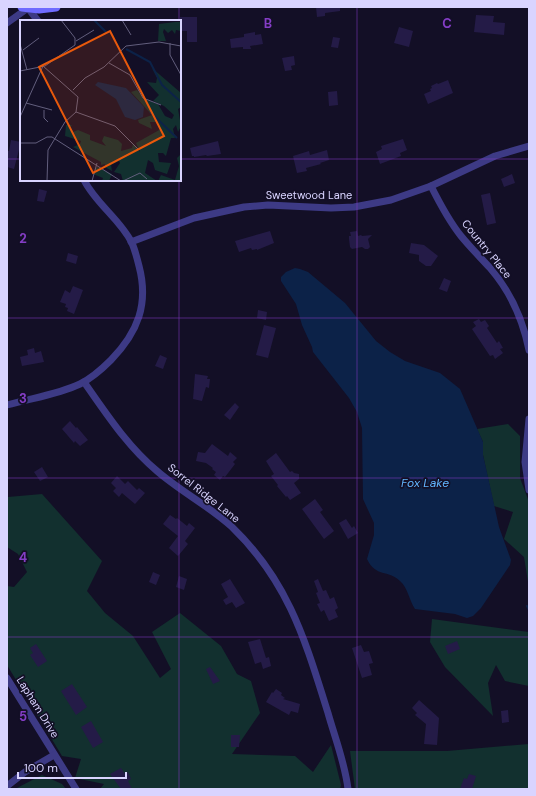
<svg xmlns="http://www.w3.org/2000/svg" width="536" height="796" font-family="'DM Sans',sans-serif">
	<rect width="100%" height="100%" fill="#130f26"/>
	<g fill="#12302f">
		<polygon points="508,424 520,436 520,478 529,502 529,588 524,557 504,539 513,512 494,506 483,455 483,442 477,429"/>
		<polygon points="42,494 102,561 87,591 105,613 133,636 160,678 171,669 152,632 180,613 221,646 237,674 251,681 260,713 232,754 295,756 313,772 331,745 341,785 340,789 100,789 104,784 75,778 81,759 62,756 7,665 7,586 14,587 27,572 18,554 7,547 7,495 8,497"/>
		<polygon points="432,619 529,632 529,686 505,681 496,665 488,683 493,716 445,667 430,642"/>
		<polygon points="529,744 529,789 355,789 350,751 447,751"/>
		<polygon points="42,775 62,784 66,789 15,789"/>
	</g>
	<path fill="#0c2248" d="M295 268 300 269 308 272 345 303 376 341 390 352 405 361 440 373 460 389 483 442V455L490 486 499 527 511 560 510 565 481 608 473 616 467 618 455 614 415 609C409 600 408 588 400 581 388 569 376 578 367 559L374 535V523L363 499 362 428 357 412 349 398 313 352 312 347 302 325 296 304 281 281V277L286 272Z"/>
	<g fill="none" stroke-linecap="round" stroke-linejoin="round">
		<polyline stroke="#0c2248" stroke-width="2" points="527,606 529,610"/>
	</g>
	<g fill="#241b47">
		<polygon points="316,7 340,7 340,11 325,13 325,16 317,17"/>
		<polygon points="476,15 494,16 493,22 505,23 504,35 474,32"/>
		<polygon points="180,17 197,17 197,42 187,42 187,31 180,31"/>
		<polygon points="399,27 413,31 409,47 394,43"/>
		<polygon points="255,32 255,35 261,34 263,44 250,46 251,49 243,49 243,47 231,48 230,39 244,37 244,34"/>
		<polygon points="333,37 340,38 338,48 331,47"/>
		<polygon points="294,56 295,65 291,66 292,70 285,71 282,58"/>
		<polygon points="448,80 453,93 428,104 424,94 431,91 430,89 432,88 431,86 437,83 438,84"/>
		<polygon points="337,91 338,105 329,106 328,92"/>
		<polygon points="403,139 407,150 400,153 401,156 380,164 376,152 382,149 381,146"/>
		<polygon points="11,140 21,142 14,169 7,167 7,151 9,151"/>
		<polygon points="218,141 221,154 207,156 206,155 194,157 194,156 192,156 190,148"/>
		<polygon points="327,150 329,160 320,163 321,164 306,168 307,171 297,173 293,156 309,151 310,155"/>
		<polygon points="512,174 515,183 504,187 501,179"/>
		<polygon points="39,189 47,191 44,202 37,201"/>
		<polygon points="490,193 496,223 487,225 481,195"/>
		<polygon points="270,231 274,243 257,250 257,249 252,250 251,248 239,252 235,241"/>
		<polygon points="357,231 358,236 361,235 362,236 372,235 368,239 370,247 368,249 365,249 362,247 352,249 350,247 349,239 349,236 351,236 350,232"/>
		<polygon points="411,243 424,245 438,256 431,266 426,266 419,261 419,255 409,253"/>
		<polygon points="68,253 78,256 76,264 66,261"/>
		<polygon points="444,278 451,281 447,292 439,289"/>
		<polygon points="73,286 83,290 74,314 67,311 68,308 65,307 66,304 60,302 65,290 70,293"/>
		<polygon points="258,310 267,312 266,320 257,318"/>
		<polygon points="479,319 481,322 485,320 489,326 487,328 497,343 499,341 503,348 500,349 503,353 495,359 493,355 490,356 472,329 476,326 473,322"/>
		<polygon points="264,325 276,328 268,358 256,355"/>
		<polygon points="34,348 35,353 41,351 44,362 22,366 20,357 28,355 27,350"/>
		<polygon points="160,355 167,358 163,369 155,366"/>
		<polygon points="195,374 208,376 207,379 210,379 209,388 206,387 202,401 193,399"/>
		<polygon points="235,403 239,407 230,420 224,415"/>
		<polygon points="70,421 76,428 77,427 88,440 80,446 75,441 74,443 62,429"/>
		<polygon points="212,444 228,456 230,452 237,458 233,462 235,464 225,477 223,476 220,480 214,475 216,472 212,469 213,468 206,463 196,461 198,452 205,453"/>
		<polygon points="276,453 290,472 292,471 294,473 299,474 299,479 294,483 301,493 290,500 287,496 286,497 277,486 278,485 271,476 274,474 266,461"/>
		<polygon points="42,467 48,477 40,481 34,472"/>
		<polygon points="117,476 125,484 128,481 137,490 139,488 145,493 135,504 122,493 119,497 113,491 116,488 111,483"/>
		<polygon points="315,499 323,510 320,512 334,531 324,539 302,509"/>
		<polygon points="170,515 176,519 177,518 187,526 189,523 195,528 185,541 188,544 178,556 169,548 178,536 163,524"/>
		<polygon points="346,519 352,528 354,526 358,533 348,539 339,523"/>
		<polygon points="153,572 160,575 156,585 149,582"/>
		<polygon points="179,576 187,579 184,590 176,587"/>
		<polygon points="230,579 245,603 236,608 232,602 226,605 223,600 228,597 221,584"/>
		<polygon points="318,579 323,591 326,590 330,599 334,597 338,608 335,610 338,617 329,621 324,610 321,612 317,604 320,603 316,593 318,592 314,581"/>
		<polygon points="260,639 266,658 269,657 271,666 263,669 261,662 255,664 248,642"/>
		<polygon points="457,641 460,649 448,654 445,646"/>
		<polygon points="36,644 47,661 38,667 30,655 33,653 30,648"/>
		<polygon points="361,645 364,652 369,651 373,663 369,664 372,675 362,678 352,648"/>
		<polygon points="210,667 220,681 213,684 206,669"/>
		<polygon points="72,684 87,707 76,715 61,691"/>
		<polygon points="276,689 282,693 281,695 285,698 283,699 300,704 298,713 291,711 289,715 266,702 272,692 273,693"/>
		<polygon points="419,700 439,718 437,745 424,744 426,724 415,715 417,713 412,708"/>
		<polygon points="508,710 509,722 502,723 501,711"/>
		<polygon points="91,721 103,742 93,748 81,727"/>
		<polygon points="231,735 240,735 239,747 231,747"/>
		<polygon points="121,768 125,774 128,772 131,779 128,781 132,789 121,789 110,774"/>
		<polygon points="469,774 476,776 472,789 460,789 464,778 467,779"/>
	</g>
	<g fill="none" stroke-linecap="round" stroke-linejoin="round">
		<g stroke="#3d3a85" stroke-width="7">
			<polyline points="7,23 28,8 38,21"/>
			<path d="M431 186C440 204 449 221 461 236 470 247 480 257 490 268 510 291 523 320 529 350"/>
			<polyline points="131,242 194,218 244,207 268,205 331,208 354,207 391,200 431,186 495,156 529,146"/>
			<path d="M84 382C106 413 127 446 157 471 180 491 209 506 232 527 289 582 305 640 328 713 335 738 345 763 348 789"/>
			<path d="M7 405C31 398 57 395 80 384 92 378 102 369 111 360 138 332 149 304 139 266 137 258 135 250 132 243 120 219 96 204 84 180"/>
			<polyline points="529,419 525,462 529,490"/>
			<polyline points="7,678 76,789"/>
			<polyline points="7,786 25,772 54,755"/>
		</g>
		<polyline stroke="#6f6bff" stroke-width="9" points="22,7 39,9 56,7"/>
	</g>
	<path fill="none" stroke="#843dc5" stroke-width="1" stroke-opacity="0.55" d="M179 7V21M357 7V789M7 159H21M180 159H529M179 180V789M7 318H529M7 478H529M7 637H529"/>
	<g text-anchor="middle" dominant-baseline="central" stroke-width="3.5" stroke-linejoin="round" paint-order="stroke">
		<g font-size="11" fill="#d9d4ff" stroke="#130f26">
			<text x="309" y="195">Sweetwood Lane</text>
			<text transform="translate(487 249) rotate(51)">Country Place</text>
			<text transform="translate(204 493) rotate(38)">Sorrel Ridge Lane</text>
			<text transform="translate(38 707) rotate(58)">Lapham Drive</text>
		</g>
		<g font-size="12" font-style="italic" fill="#62b6ff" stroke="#130f26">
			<text x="425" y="483">Fox Lake</text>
		</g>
	</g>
	<g transform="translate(20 20)">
		<rect width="161" height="161" fill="#130f26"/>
		<path d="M155 2H161V11L156 10 155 14 152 10 148 13 144 9 143 12 146 21H138L139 4ZM132 48 161 73V87L158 89 161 106 158 112 156 105 153 109 155 118H151L146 136 143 133H138L139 142 151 143 147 154 135 150 133 143 128 140 125 153 137 161H103L101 154 94 152 100 143 99 141 91 145 92 151 85 147V144L81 145V142L53 127 60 124 61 121 45 116 46 105H52L49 108 53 112 58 110 70 115V120L86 126 82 121 84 116 98 120 102 124 101 131 112 128 113 124 120 132 116 123 141 109 137 102H130L132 109 119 103 118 100 132 95 111 72 117 70 124 79 138 84 145 96 152 99 154 95 144 86 133 81 139 75 127 62 136 63 137 58ZM160 135 161 161H138L141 155 155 160 159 146 157 138ZM77 147 92 154 89 161H82L83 158 73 154Z" fill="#12302f"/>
		<path d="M78 62 106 68 124 87 123 97 115 100 105 97 96 79 75 65Z" fill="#0c2248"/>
		<path fill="none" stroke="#0c2248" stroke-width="2" d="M74 0 86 12M106 29 130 42 142 65 161 82M130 92 157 118"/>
		<path fill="none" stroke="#625e7d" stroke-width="1" d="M102 0 111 15M56 21 74 10M150 23V35L161 55M0 24 7 50M3 30 19 18M89 43 110 55 123 78 141 85M0 51 25 46 55 25V18L41 0M53 70 65 58 84 47 106 26 139 22 161 26M6 83 32 90M24 90V98L28 102M56 92 95 106 119 130M0 97 23 46 58 77 56 92 45 102 28 130 27 161M0 123H16L27 117H32L101 161M72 161 77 143M103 161 120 153 127 159"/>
		<path fill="#e8590c" fill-opacity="0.15" stroke="#e8590c" stroke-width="2" d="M90 11 144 116 73 153 19 47Z"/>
		<rect width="161" height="161" fill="none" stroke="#d9d4ff" stroke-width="2"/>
	</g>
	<g font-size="13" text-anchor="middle" font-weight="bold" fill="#843dc5" stroke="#130f26" stroke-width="3.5" stroke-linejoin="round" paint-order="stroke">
		<text x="268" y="28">B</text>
		<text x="447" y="28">C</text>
		<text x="23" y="243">2</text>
		<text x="23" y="403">3</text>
		<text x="23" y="562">4</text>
		<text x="23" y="721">5</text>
	</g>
	<rect width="536" height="796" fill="none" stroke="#d9d4ff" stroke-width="16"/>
	<path d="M18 772v6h108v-6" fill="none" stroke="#d9d4ff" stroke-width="2"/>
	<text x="24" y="772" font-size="12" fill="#d9d4ff" stroke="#130f26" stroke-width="3" paint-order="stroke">100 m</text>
</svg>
